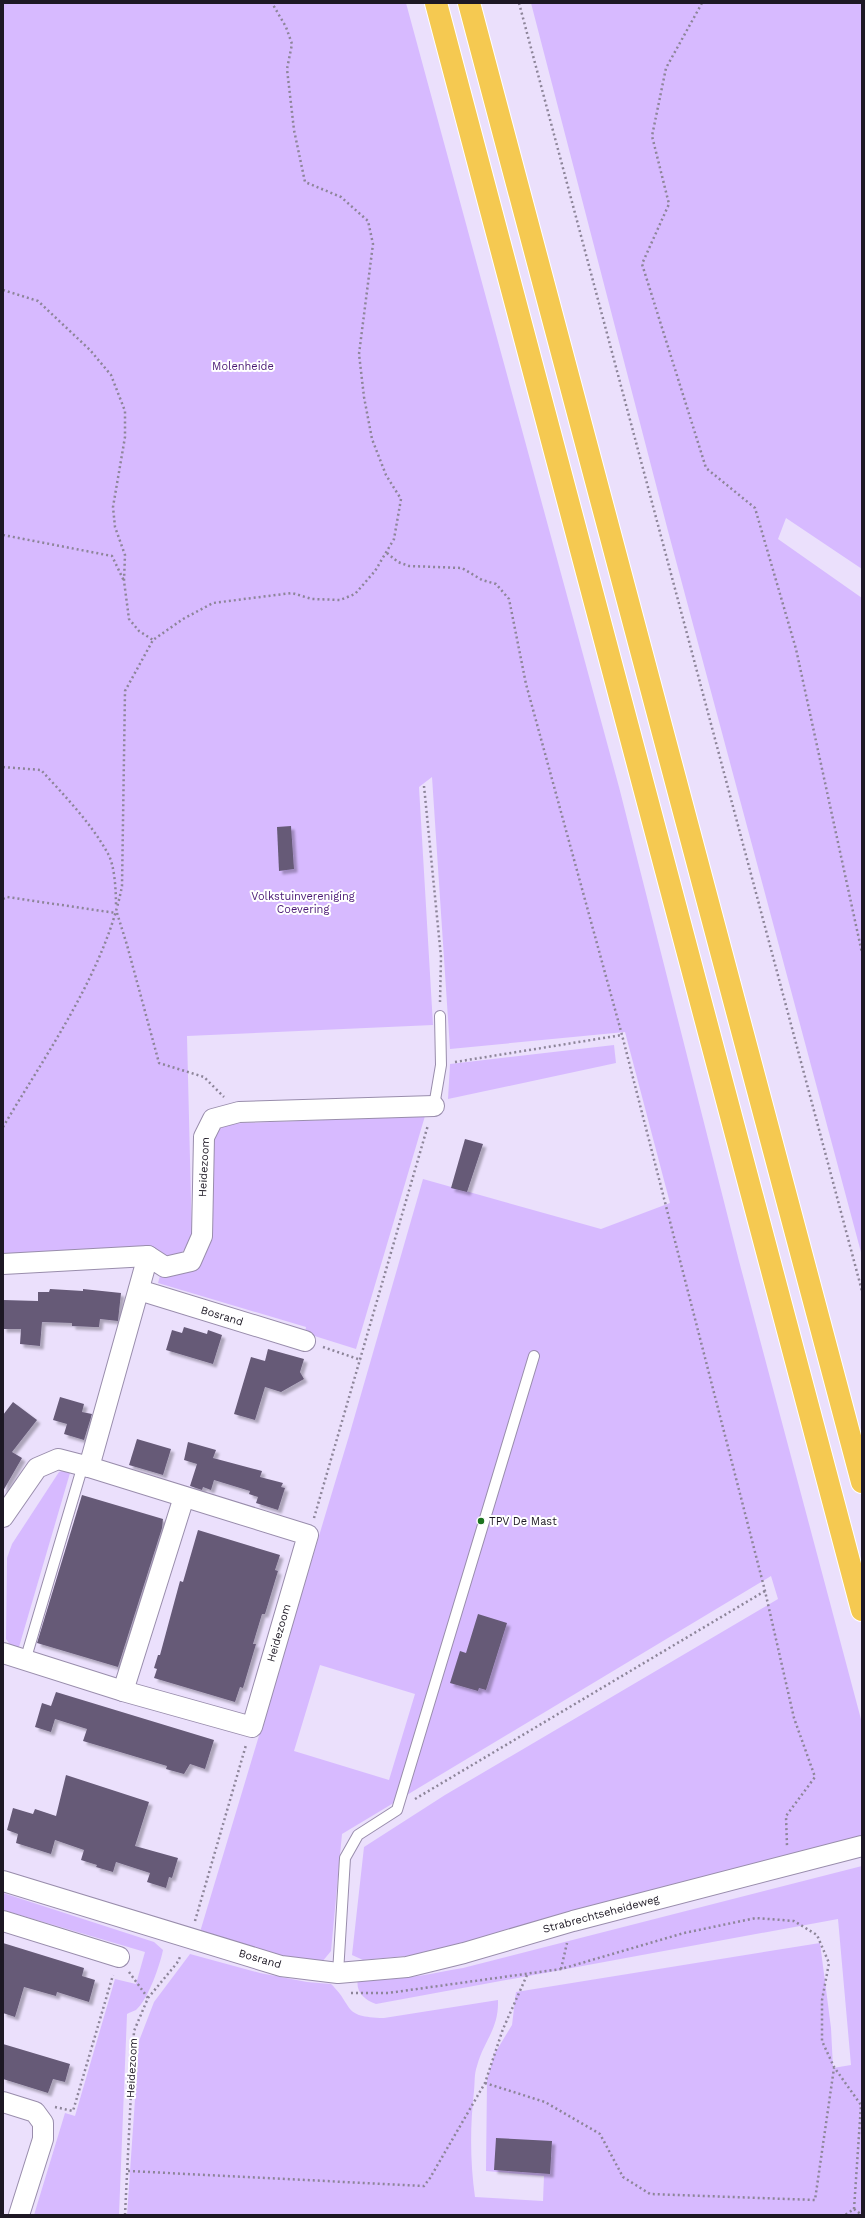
<svg xmlns="http://www.w3.org/2000/svg" width="865" height="2218" font-family="'Work Sans',sans-serif">
	<defs>
		<filter id="shadow"><feDropShadow dx="3.5" dy="3.5" stdDeviation="1" flood-color="#0004"/></filter>
	</defs>
	<rect width="100%" height="100%" fill="#ebe0fc"/>
	<g fill="#d7baff" fill-rule="evenodd">
		<path d="M3 3H406L619 787 739 1261 862 1723V1839L437 1953 363 1960 352 1955 364 1847 445 1795 778 1599 771 1576 342 1834 331 1951 322 1962 275 1955 200 1932 349 1436 423 1179 601 1229 670 1203 625 1032 450 1049 432 777 419 787 433 1025 187 1036 192 1242 180 1254 159 1260 3 1258ZM320 1665 415 1694 389 1780 294 1751Z"/>
		<polygon points="531,3 862,3 862,569 786,518 778,539 862,598 862,1256 668,531"/>
		<polygon points="614,1045 616,1063 448,1099 450,1064"/>
		<path d="M425 1116 356 1349 305 1333 306 1327 158 1283 160 1276C175 1277 197 1271 205 1256 213 1242 207 1161 206 1140L220 1124Z"/>
		<polygon points="62,1471 70,1473 19,1647 15,1652 6,1639 7,1558 12,1544 59,1472"/>
		<path d="M862 1866V2215H127L139 2041 154 2002 190 1954 260 1973 307 1982 331 1984C355 2007 341 2017 384 2018L498 2000C499 2029 484 2040 477 2066 474 2074 475 2083 474 2091 470 2126 470 2162 475 2197L543 2201 544 2176 486 2171 487 2080 495 2053 512 2025 516 1992 820 1943 831 2028 833 2068 851 2065 838 1919 376 2004C364 2000 355 1991 358 1978 393 1983 428 1974 463 1968Z"/>
		<path d="M3 1893 154 1942 163 1950C160 1965 148 2000 136 2010 134 2011 130 2012 127 2014L119 2215H34L65 2113 75 2116 115 1979 136 1984 145 1952 3 1910Z"/>
	</g>
	<g fill="#665a77" filter="url(#shadow)">
		<polygon points="291,826 294,869 279,871 277,827"/>
		<polygon points="465,1139 483,1144 467,1192 451,1188"/>
		<polygon points="50,1289 83,1291 83,1289 121,1293 118,1321 100,1319 99,1327 94,1327 72,1326 72,1323 42,1322 40,1346 20,1344 21,1329 3,1329 3,1300 38,1301 38,1292 49,1292"/>
		<polygon points="184,1327 207,1334 208,1330 222,1335 213,1364 166,1350 172,1330 182,1333"/>
		<polygon points="268,1349 304,1359 300,1372 304,1379 281,1392 265,1387 255,1420 234,1414 251,1357 265,1361"/>
		<polygon points="60,1397 84,1404 82,1412 92,1414 84,1440 64,1434 67,1424 53,1420"/>
		<polygon points="13,1402 37,1420 12,1452 22,1458 3,1491 3,1415"/>
		<polygon points="137,1439 171,1449 163,1475 129,1465"/>
		<polygon points="188,1442 216,1450 213,1458 262,1471 260,1477 283,1483 281,1487 285,1488 278,1510 256,1503 258,1497 249,1494 250,1491 214,1480 211,1490 203,1487 202,1490 190,1486 197,1464 184,1460"/>
		<polygon points="82,1495 163,1519 162,1528 118,1667 37,1643"/>
		<polygon points="198,1530 280,1555 275,1570 278,1571 265,1614 262,1614 253,1644 256,1644 243,1688 240,1687 235,1702 154,1678 157,1669 154,1668 158,1655 160,1655 180,1581 183,1582"/>
		<polygon points="478,1614 507,1623 486,1690 479,1688 478,1691 450,1683 460,1651 466,1653"/>
		<polygon points="56,1692 214,1740 205,1769 190,1764 184,1774 166,1769 167,1766 83,1741 87,1729 55,1719 51,1732 35,1727 42,1703 51,1706"/>
		<polygon points="66,1775 149,1802 135,1846 178,1858 172,1878 169,1877 166,1888 147,1882 150,1873 116,1862 113,1872 96,1867 97,1865 81,1860 84,1850 55,1840 51,1854 16,1843 18,1834 7,1830 13,1808 33,1814 35,1809 56,1816"/>
		<polygon points="3,1943 84,1968 82,1976 95,1980 89,2002 57,1992 56,1996 24,1987 15,2017 3,2013"/>
		<polygon points="3,2044 70,2064 65,2082 53,2079 48,2093 3,2079"/>
		<polygon points="496,2138 552,2141 550,2174 494,2170"/>
	</g>
	<g fill="none" stroke-linecap="round" stroke-linejoin="round">
		<defs>
			<g id="service">
				<polyline points="434,1106 441,1065 440,1016"/>
				<polyline points="25,1661 83,1465"/>
				<polyline points="338,1973 345,1858 358,1835 397,1810 534,1356"/>
			</g>
			<g id="minor">
				<polyline points="3,1264 148,1256"/>
				<polyline points="139,1290 305,1341"/>
				<polyline points="89,1467 148,1256 165,1267 191,1261 202,1236 204,1137 213,1119 239,1112 434,1106"/>
				<polyline points="3,1517 37,1468 58,1459 89,1467 308,1535 252,1727 123,1691 3,1653"/>
				<polyline points="123,1691 184,1497"/>
				<polyline points="3,1881 281,1966 338,1973 407,1967 464,1953 573,1921 862,1846"/>
				<polyline points="3,1921 119,1957"/>
				<polyline points="3,2102 35,2112 43,2123 43,2139 19,2215"/>
			</g>
			<g id="motorway">
				<polyline points="436,3 862,1610"/>
				<polyline points="469,3 862,1482"/>
			</g>
		</defs>
		<use href="#service" stroke="#998dac" stroke-width="12"/>
		<use href="#minor" stroke="#998dac" stroke-width="22"/>
		<use href="#motorway" stroke="#fff" stroke-width="24"/>
		<g stroke="#8d8599" stroke-width="2.5" stroke-dasharray="2 3" stroke-linecap="butt">
			<polyline points="519,3 862,1291"/>
			<polyline points="702,3 666,68 652,136 669,204 642,264 706,468 755,508 796,649 862,953"/>
			<polyline points="3,290 38,301 90,350 111,375 125,411 125,437 113,507 115,527 125,555 124,581 129,619 139,631 153,640"/>
			<polyline points="3,535 112,556 124,581"/>
			<polyline points="387,553 398,562 409,566 462,568 482,580 496,584 509,599 526,684 622,1035 765,1591 794,1718 815,1777 786,1816 787,1846"/>
			<path d="M3 767 41 770C63 794 91 823 107 852 115 864 116 892 116 906"/>
			<polyline points="424,786 441,957 440,1002"/>
			<polyline points="3,899 7,897 116,913"/>
			<polyline points="117,913 127,945 159,1063 204,1077 224,1097"/>
			<polyline points="455,1062 622,1035"/>
			<path d="M3 1127C46 1054 106 970 122 886L125 691 153 640 183 619 213 603 292 593 312 599 340 600 355 594 375 571 394 539 401 499 386 475 372 439 364 397 359 354 373 244 368 221 341 197 305 182 294 130 287 69 292 44 286 27 272 3"/>
			<polyline points="323,1347 361,1360"/>
			<polyline points="314,1518 428,1125"/>
			<polyline points="415,1799 765,1591"/>
			<polyline points="195,1921 246,1745"/>
			<polyline points="561,1969 567,1943"/>
			<polyline points="129,1972 148,1998"/>
			<polyline points="351,1993 388,1993 561,1969 684,1933 756,1918 794,1921 817,1935 829,1963 822,2000 822,2041 834,2067 861,2105 854,2209 845,2215"/>
			<polyline points="485,2083 545,2102 600,2134 623,2177 650,2194 815,2200 834,2068"/>
			<polyline points="55,2107 73,2111 113,1975"/>
			<polyline points="128,2171 424,2186 430,2178 485,2083 503,2029 527,1975"/>
			<polyline points="854,2209 862,2215"/>
			<polyline points="125,2215 134,2031 148,1998 177,1963 181,1955"/>
		</g>
		<use href="#service" stroke="#fff" stroke-width="10"/>
		<use href="#minor" stroke="#fff" stroke-width="20"/>
		<use href="#motorway" stroke="#f5c951" stroke-width="22"/>
	</g>
	<circle fill="#1c731f" stroke="#fff" stroke-width="1.5" cx="481" cy="1521" r="4"/>
	<g text-anchor="middle" dominant-baseline="central" stroke-width="4" stroke-linejoin="round" paint-order="stroke">
		<g font-size="11" fill="#491874" stroke="#fff">
			<text x="243" y="366">Molenheide</text>
			<text x="303" y="896">Volkstuinvereniging<tspan x="303" dy="13">Coevering</tspan></text>
		</g>
		<g font-size="11" fill="#1d1824" stroke="#fff">
			<text transform="translate(204 1167) rotate(-87)">Heidezoom</text>
			<text transform="translate(222 1316) rotate(17)">Bosrand</text>
			<text transform="translate(279 1633) rotate(-74)">Heidezoom</text>
			<text transform="translate(601 1914) rotate(-15)">Strabrechtseheideweg</text>
			<text transform="translate(260 1959) rotate(16)">Bosrand</text>
			<text transform="translate(132 2068) rotate(-87)">Heidezoom</text>
		</g>
		<g font-size="11" fill="#1d1824" stroke="#fff" text-anchor="start">
			<text x="489" y="1521">TPV De Mast</text>
		</g>
	</g>
	<rect width="865" height="2218" fill="none" stroke="#1d1824" stroke-width="8"/>
</svg>
